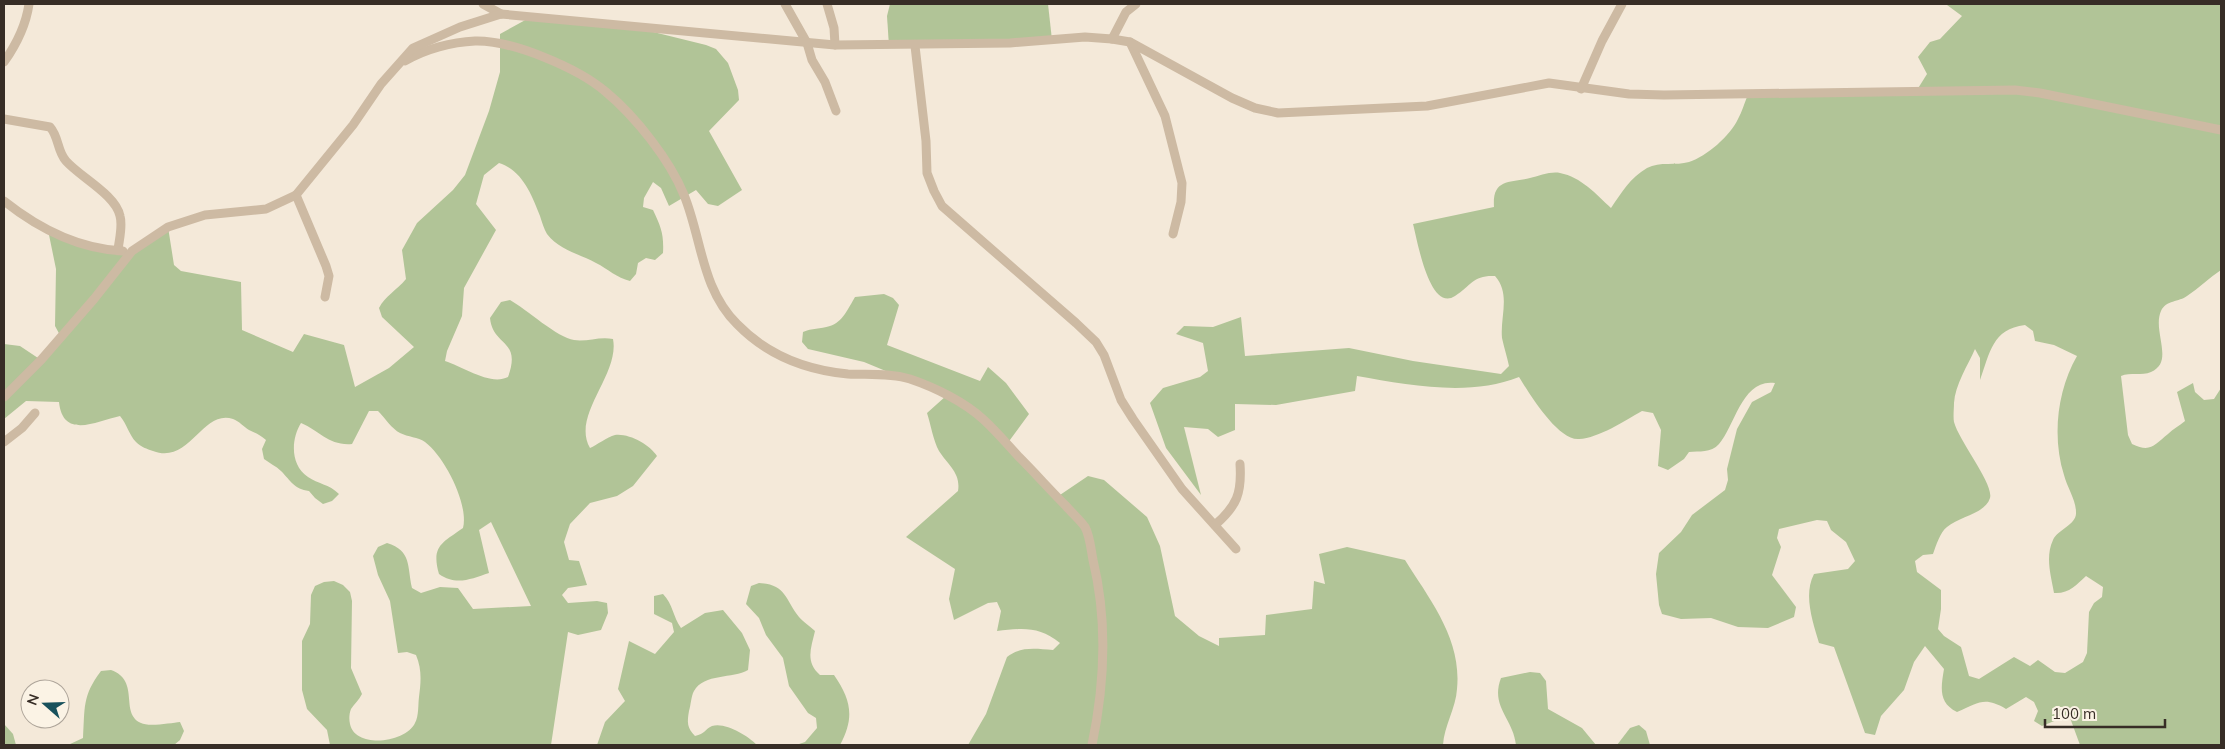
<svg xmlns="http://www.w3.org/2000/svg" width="2225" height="749" font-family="Mulish,sans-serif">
	<rect width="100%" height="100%" fill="#f4e9d9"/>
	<g fill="#b1c497" fill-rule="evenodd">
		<polygon points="890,4 1048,4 1052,40 889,46 887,16"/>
		<path d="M1949 4H2221V270C2209 278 2199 288 2187 296 2179 302 2166 300 2161 311 2152 331 2175 362 2151 372 2142 376 2130 372 2121 376L2128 435 2132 444C2151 453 2154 445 2168 434 2173 429 2179 426 2185 421L2177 392 2193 383 2195 392 2204 400 2214 399 2221 388V745H2080L2069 715 2042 726 2034 721 2038 711 2034 702 2026 697 2006 709C1984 696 1979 703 1957 712 1938 703 1941 687 1944 669L1925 646 1914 662 1904 690 1881 716 1875 735 1865 733 1834 647 1819 643C1813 622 1803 595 1814 574L1848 569 1855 561 1846 542 1831 530 1827 521 1817 520 1779 529 1777 538 1781 547 1772 575 1796 607 1794 617 1768 628 1738 627 1711 618 1681 619 1662 614 1659 605 1656 574 1659 553 1681 532 1692 515 1725 490 1728 480 1727 469 1737 429 1752 402 1771 392 1775 383C1742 378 1735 426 1719 444 1711 453 1699 451 1689 452L1684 459 1668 470 1658 466 1661 430 1653 413 1642 411C1624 421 1599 438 1579 439 1558 441 1529 393 1519 377 1469 397 1409 385 1357 376L1355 391 1276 405 1235 404V430L1218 437 1208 429 1184 427 1201 495 1166 448 1150 403 1163 388 1200 377 1208 371 1203 343 1176 334 1184 326 1213 327 1241 317 1245 356 1349 348 1413 361 1501 374 1509 366C1507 357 1504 347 1502 338 1500 316 1511 294 1495 276 1473 275 1472 285 1455 296 1429 313 1417 238 1413 224L1494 207C1492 178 1510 183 1530 178 1539 176 1551 171 1560 173 1581 177 1596 194 1611 208 1622 192 1630 178 1647 168 1660 161 1676 166 1689 162 1707 156 1730 136 1738 119 1742 112 1744 104 1747 97L1917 90 1927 74 1918 57 1930 42 1940 39 1962 16 1947 5ZM2025 325 2033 331 2035 341 2054 345 2077 356C2057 391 2052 437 2064 475 2067 487 2076 500 2076 512 2077 525 2058 529 2053 540 2045 557 2051 576 2054 593 2069 594 2076 585 2086 576L2103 587 2102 597 2094 603 2089 612 2087 653 2083 662 2065 673 2055 672 2038 660 2030 666 2014 657 1979 679 1969 676 1961 647 1944 636 1938 629 1941 609V590L1917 572 1915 561 1923 555 1933 554C1936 546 1940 532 1947 527 1960 516 1985 514 1990 498 1994 484 1959 441 1954 422 1953 417 1954 408 1954 403 1955 385 1968 365 1975 349L1980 358V380C1990 353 1992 329 2025 325Z"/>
		<path d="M529 18 629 26 706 45 716 49 728 63 738 90 739 100 709 131 742 190 718 206 708 204 696 190 669 206 661 188 653 182 644 198 643 207 653 210C661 227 664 234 663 253L655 260 646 258 638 263 636 274 630 281C617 278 608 269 596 263 580 254 559 250 547 234 544 229 542 222 540 216 532 195 522 170 499 163L484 175 476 204 496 230 464 288 462 316 447 351 445 361C464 367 490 386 508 377 522 339 493 347 490 318L501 302 510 300C526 309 558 338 574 340 587 342 600 336 613 339 620 375 571 415 590 448 597 445 607 437 615 435 629 433 650 445 657 456L633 486 617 496 590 503 570 524 564 542 569 560 579 561 587 585 568 588 562 595 568 603 597 601 607 603 608 613 601 630 578 635 568 632 551 745H330L327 730 307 709 302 690V641L310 624 311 595 315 586 324 582 334 581 343 585 350 592 352 601 351 668 362 694C359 700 354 704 351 709 349 714 349 720 350 724 355 749 406 743 415 723 419 716 418 704 419 697 421 682 422 669 416 655L407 652 398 653 390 601 378 575 373 556 378 547 387 543C412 551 407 566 412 588L421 593 440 587 458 588 473 609 531 606 491 522 479 530 489 573C471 579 456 586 439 574 431 546 442 543 463 528 469 505 445 457 425 442 418 437 408 437 400 433 392 429 385 418 378 411H369L352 444C329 446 320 431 301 423 291 439 290 465 308 477 318 484 329 484 339 494L332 501 323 504 315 498 309 491C294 489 291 481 281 471 276 466 269 463 264 459L262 449 266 440C260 435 256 433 249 430 244 427 239 421 233 419 202 409 190 465 153 451 147 449 141 447 136 442 129 435 127 424 120 416 97 421 63 440 59 402L26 401 4 419V344L20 346 41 360 61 337 55 326 56 269 48 230 91 247 132 251 168 227 174 265 181 271 241 282 242 330 293 352 304 334 344 345 355 387 389 368 414 347 382 317 379 308C385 296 397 290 406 279L402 250 417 223 453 190 465 175 489 111 500 72V34Z"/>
		<path d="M884 294 893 298 899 305 887 345 980 381 988 367 1006 383 1029 414 1007 444 1057 497 1088 476 1104 480 1147 517 1160 546 1175 616 1199 636 1219 646V638L1265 635 1266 615 1312 609 1314 581 1325 584 1319 554 1347 547 1405 560C1430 600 1462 639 1457 689 1456 708 1444 726 1443 745H968L986 714 1007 657C1021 646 1036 649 1053 650L1060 643C1039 626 1023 628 997 631L1001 611 997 602 988 603 954 620 949 599 955 569 906 537 958 491C961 473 948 465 939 451 933 440 931 425 927 413L946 396 864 362 808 349 802 342 803 332C812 328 820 329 830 326 842 323 849 307 855 297Z"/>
		<path d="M759 583C786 584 785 599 799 617 803 622 810 626 815 631 811 648 805 662 820 675H834C851 700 855 717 840 745H796L805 742 817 728 816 718 808 713 789 686 783 658 766 635 759 618 746 604 751 586Z"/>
		<path d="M663 594C673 604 673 617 681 628L705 613 723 610 742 633 750 650 748 670C733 679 704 673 694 691 691 696 691 705 689 711 687 722 687 728 695 736 705 734 705 729 712 726 726 722 748 736 757 745H597L605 722 625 701 618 689 629 641 655 654 674 632 672 623 654 614V596Z"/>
		<path d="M111 670C141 681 119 713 141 723 148 727 172 723 180 722L184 731 180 740 174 745H68L83 738C85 708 82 696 101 671Z"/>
		<path d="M1530 672 1540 673 1546 681 1548 709 1582 728 1596 745H1516C1513 718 1490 707 1501 678Z"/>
		<polygon points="4,724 13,734 16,745 4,745"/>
		<polygon points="1639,725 1646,731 1650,745 1617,745 1630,728"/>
	</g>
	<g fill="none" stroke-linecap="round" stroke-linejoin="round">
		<g stroke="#cdbaa3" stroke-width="9">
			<polyline points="483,4 501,14"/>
			<polyline points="785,4 807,43 812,60 825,82 836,111"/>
			<polyline points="827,4 834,28 835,45"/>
			<polyline points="1112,39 1126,12 1136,4"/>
			<polyline points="1130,42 1165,116 1182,183 1181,202 1173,234"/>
			<polyline points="915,46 926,141 927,173 934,191 942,206 1076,323 1096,342 1104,355 1121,400 1133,419 1182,489 1236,549"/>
			<path d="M405 61C425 49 452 42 475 41 512 40 578 68 606 92 635 116 670 160 684 195 702 239 701 288 737 324 767 355 806 370 848 374 869 375 889 373 910 379 934 387 965 402 984 420 996 431 1007 444 1019 457 1035 473 1050 490 1066 506 1072 513 1080 520 1085 527 1090 536 1091 550 1093 560 1108 622 1105 683 1092 745"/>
			<path d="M4 62C16 45 26 25 29 4"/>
			<polyline points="1581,89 1602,41 1622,4"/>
			<path d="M4 119 50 127C59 137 57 151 66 161 80 177 116 195 120 216 123 226 119 240 118 250"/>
			<polyline points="296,195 326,266 329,276 325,297"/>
			<path d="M4 201C38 228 79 249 123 251"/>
			<polyline points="4,397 41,360 94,299 132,251 168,227 205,215 266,209 296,195 353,125 381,84 413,48 460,27 501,14 835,45 1010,43 1085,37 1112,39 1130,42 1232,98 1255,108 1278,113 1427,106 1549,83 1629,94 1664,95 2015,90 2040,93 2221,130"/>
			<polyline points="4,442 22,428 35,413"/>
			<path d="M1215 525C1237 506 1242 493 1240 464"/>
		</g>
	</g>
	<rect width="2225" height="749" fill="none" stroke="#372d26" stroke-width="10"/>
	<g transform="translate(45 704) rotate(290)"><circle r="24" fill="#fbf3e5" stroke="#ada499"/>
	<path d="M0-4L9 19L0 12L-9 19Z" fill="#18515c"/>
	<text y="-8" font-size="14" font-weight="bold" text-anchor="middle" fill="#372d26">N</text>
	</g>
	<path d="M2045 719v8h120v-8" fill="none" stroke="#372d26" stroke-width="2.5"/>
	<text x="2052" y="719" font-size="15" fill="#372d26" stroke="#fbf3e5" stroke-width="4" paint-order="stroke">100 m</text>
</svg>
